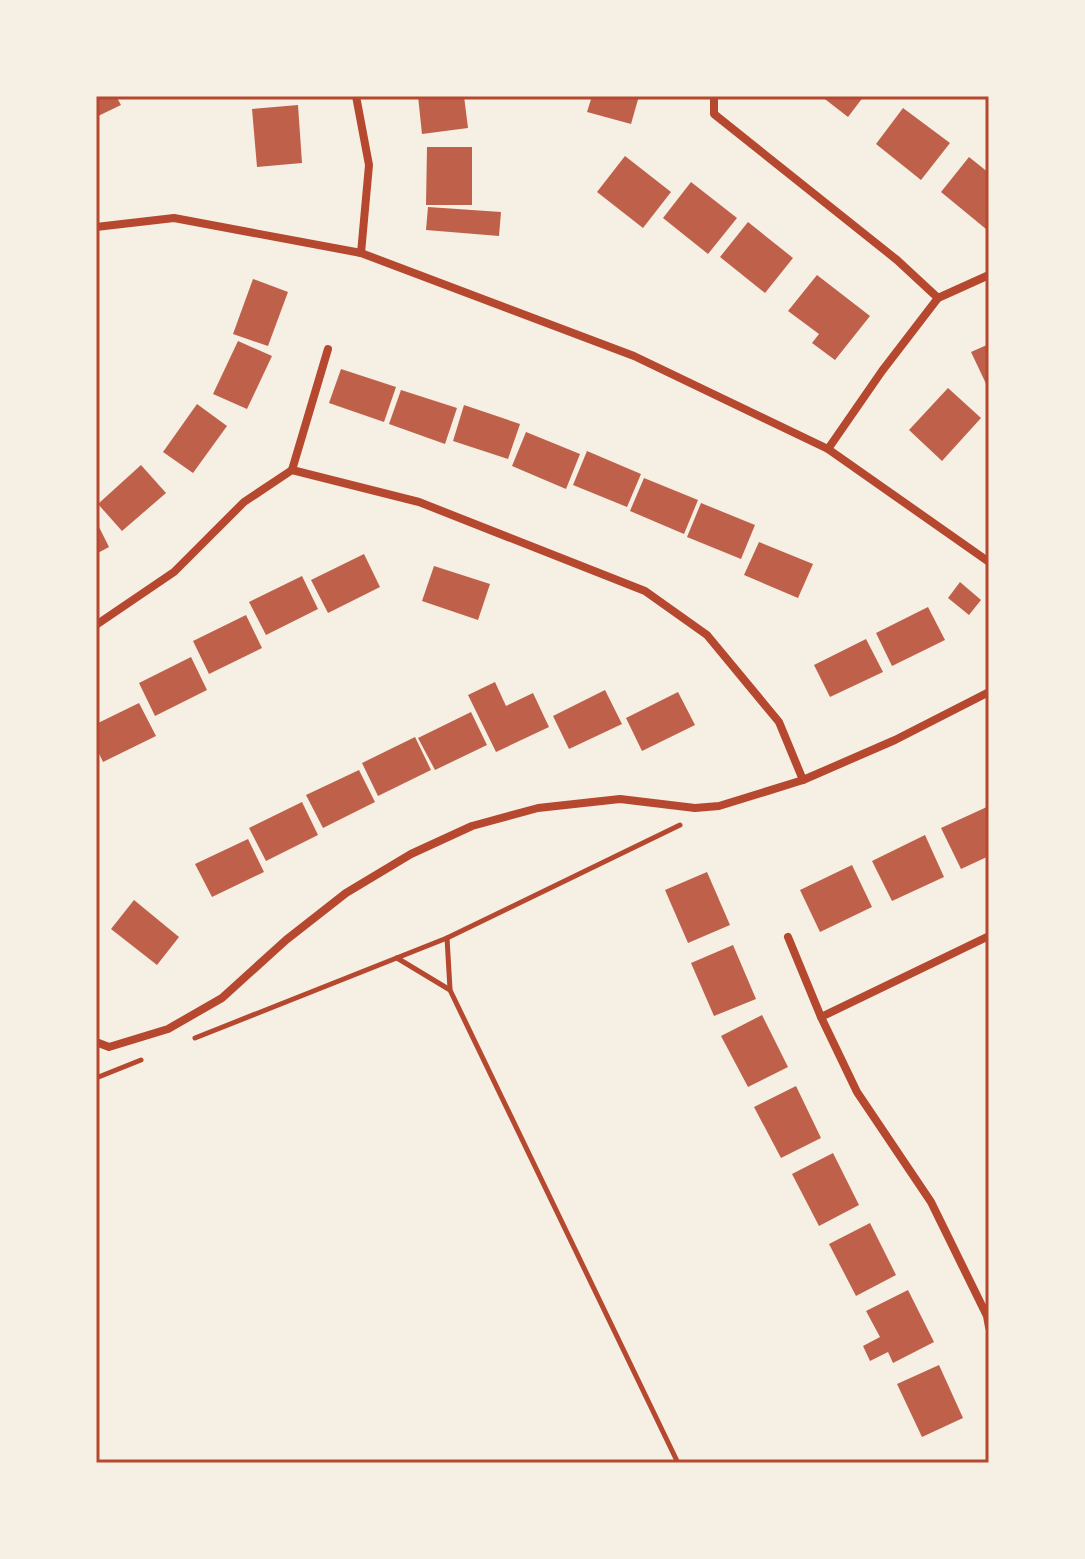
<svg xmlns="http://www.w3.org/2000/svg" width="1085" height="1559" font-family="Inter,sans-serif">
	<rect width="100%" height="100%" fill="#f6efe4"/>
	<g fill="#bf614a">
		<polygon points="96,96 116,96 121,105 96,117"/>
		<polygon points="418,96 464,96 468,128 422,134"/>
		<polygon points="592,96 639,96 631,124 587,112"/>
		<polygon points="821,96 864,96 848,117"/>
		<polygon points="298,105 302,163 257,167 252,109"/>
		<polygon points="903,108 950,143 921,180 876,144"/>
		<polygon points="427,147 472,147 472,205 426,205"/>
		<polygon points="625,156 671,192 643,228 597,192"/>
		<polygon points="969,157 989,173 989,225 986,229 941,192"/>
		<polygon points="691,182 737,218 708,254 663,218"/>
		<polygon points="428,207 501,212 499,236 426,230"/>
		<polygon points="748,222 793,258 765,293 720,257"/>
		<polygon points="817,275 870,316 835,360 812,343 819,334 788,311"/>
		<polygon points="253,279 288,292 268,346 233,334"/>
		<polygon points="238,341 272,356 247,409 213,394"/>
		<polygon points="989,344 989,390 971,352"/>
		<polygon points="341,369 396,387 384,422 329,403"/>
		<polygon points="948,388 981,418 942,461 909,430"/>
		<polygon points="401,390 457,408 445,444 389,424"/>
		<polygon points="197,404 227,426 193,473 163,452"/>
		<polygon points="464,405 520,424 508,459 453,441"/>
		<polygon points="526,432 580,454 566,489 512,466"/>
		<polygon points="587,451 641,474 627,507 573,485"/>
		<polygon points="141,465 166,493 122,531 98,504"/>
		<polygon points="644,478 698,500 684,534 630,511"/>
		<polygon points="701,503 755,525 741,559 687,537"/>
		<polygon points="96,521 109,547 96,554"/>
		<polygon points="759,542 813,564 798,598 744,575"/>
		<polygon points="364,554 380,587 328,613 311,580"/>
		<polygon points="434,566 490,584 478,620 422,601"/>
		<polygon points="302,576 318,609 266,635 249,602"/>
		<polygon points="960,582 981,600 969,615 948,598"/>
		<polygon points="928,607 945,640 892,666 876,633"/>
		<polygon points="246,615 262,648 209,674 193,641"/>
		<polygon points="866,639 883,672 830,697 814,665"/>
		<polygon points="191,657 207,690 155,716 139,683"/>
		<polygon points="495,682 506,706 533,693 549,727 496,752 468,695"/>
		<polygon points="605,690 622,724 569,749 553,716"/>
		<polygon points="678,692 695,725 642,751 626,718"/>
		<polygon points="139,703 156,736 103,762 96,747 96,724"/>
		<polygon points="471,712 487,745 435,770 418,738"/>
		<polygon points="415,737 431,770 378,796 362,763"/>
		<polygon points="359,770 375,802 323,828 306,795"/>
		<polygon points="302,802 318,835 266,861 249,828"/>
		<polygon points="989,806 989,856 961,869 941,828"/>
		<polygon points="925,835 944,877 892,901 872,861"/>
		<polygon points="248,839 264,872 212,897 195,864"/>
		<polygon points="852,865 872,907 820,932 800,890"/>
		<polygon points="707,872 730,925 688,943 665,890"/>
		<polygon points="134,900 179,937 157,965 111,929"/>
		<polygon points="733,945 756,999 714,1016 691,963"/>
		<polygon points="762,1015 788,1067 748,1087 721,1036"/>
		<polygon points="796,1086 821,1138 781,1158 754,1107"/>
		<polygon points="833,1153 859,1205 819,1226 792,1174"/>
		<polygon points="870,1223 896,1275 856,1296 829,1244"/>
		<polygon points="908,1290 934,1342 893,1363 888,1352 870,1361 863,1346 880,1337 866,1311"/>
		<polygon points="939,1365 963,1418 922,1437 897,1384"/>
	</g>
	<g fill="none" stroke-linecap="round" stroke-linejoin="round">
		<g stroke="#b5482f" stroke-width="5">
			<polyline points="447,938 450,989"/>
			<polyline points="397,958 450,990 678,1463"/>
			<polyline points="195,1038 447,938 680,825"/>
			<polyline points="96,1078 141,1060"/>
		</g>
		<g stroke="#b5482f" stroke-width="8">
			<polyline points="356,96 369,165 361,253"/>
			<polyline points="714,96 714,114 897,260 938,298"/>
			<polyline points="96,227 174,218 361,253 634,356 828,449 989,562"/>
			<polyline points="828,449 882,371 938,298 989,275"/>
			<polyline points="292,470 328,349"/>
			<polyline points="96,625 174,572 244,502 292,470 419,502 645,591 707,635 779,722 803,780"/>
			<polyline points="788,937 821,1017 857,1092 931,1202 987,1316 989,1327"/>
			<polyline points="821,1017 989,936"/>
			<polyline points="96,1042 109,1047 168,1029 222,998 286,940 346,893 411,854 472,826 538,808 620,799 695,808 719,806 803,780 895,740 989,692"/>
		</g>
	</g>
	<rect width="1085" height="1559" fill="none" stroke="#f6efe4" stroke-width="196"/>
	<rect x="98" y="98" width="889" height="1363" fill="none" stroke="#b5482f" stroke-width="3"/>
</svg>
